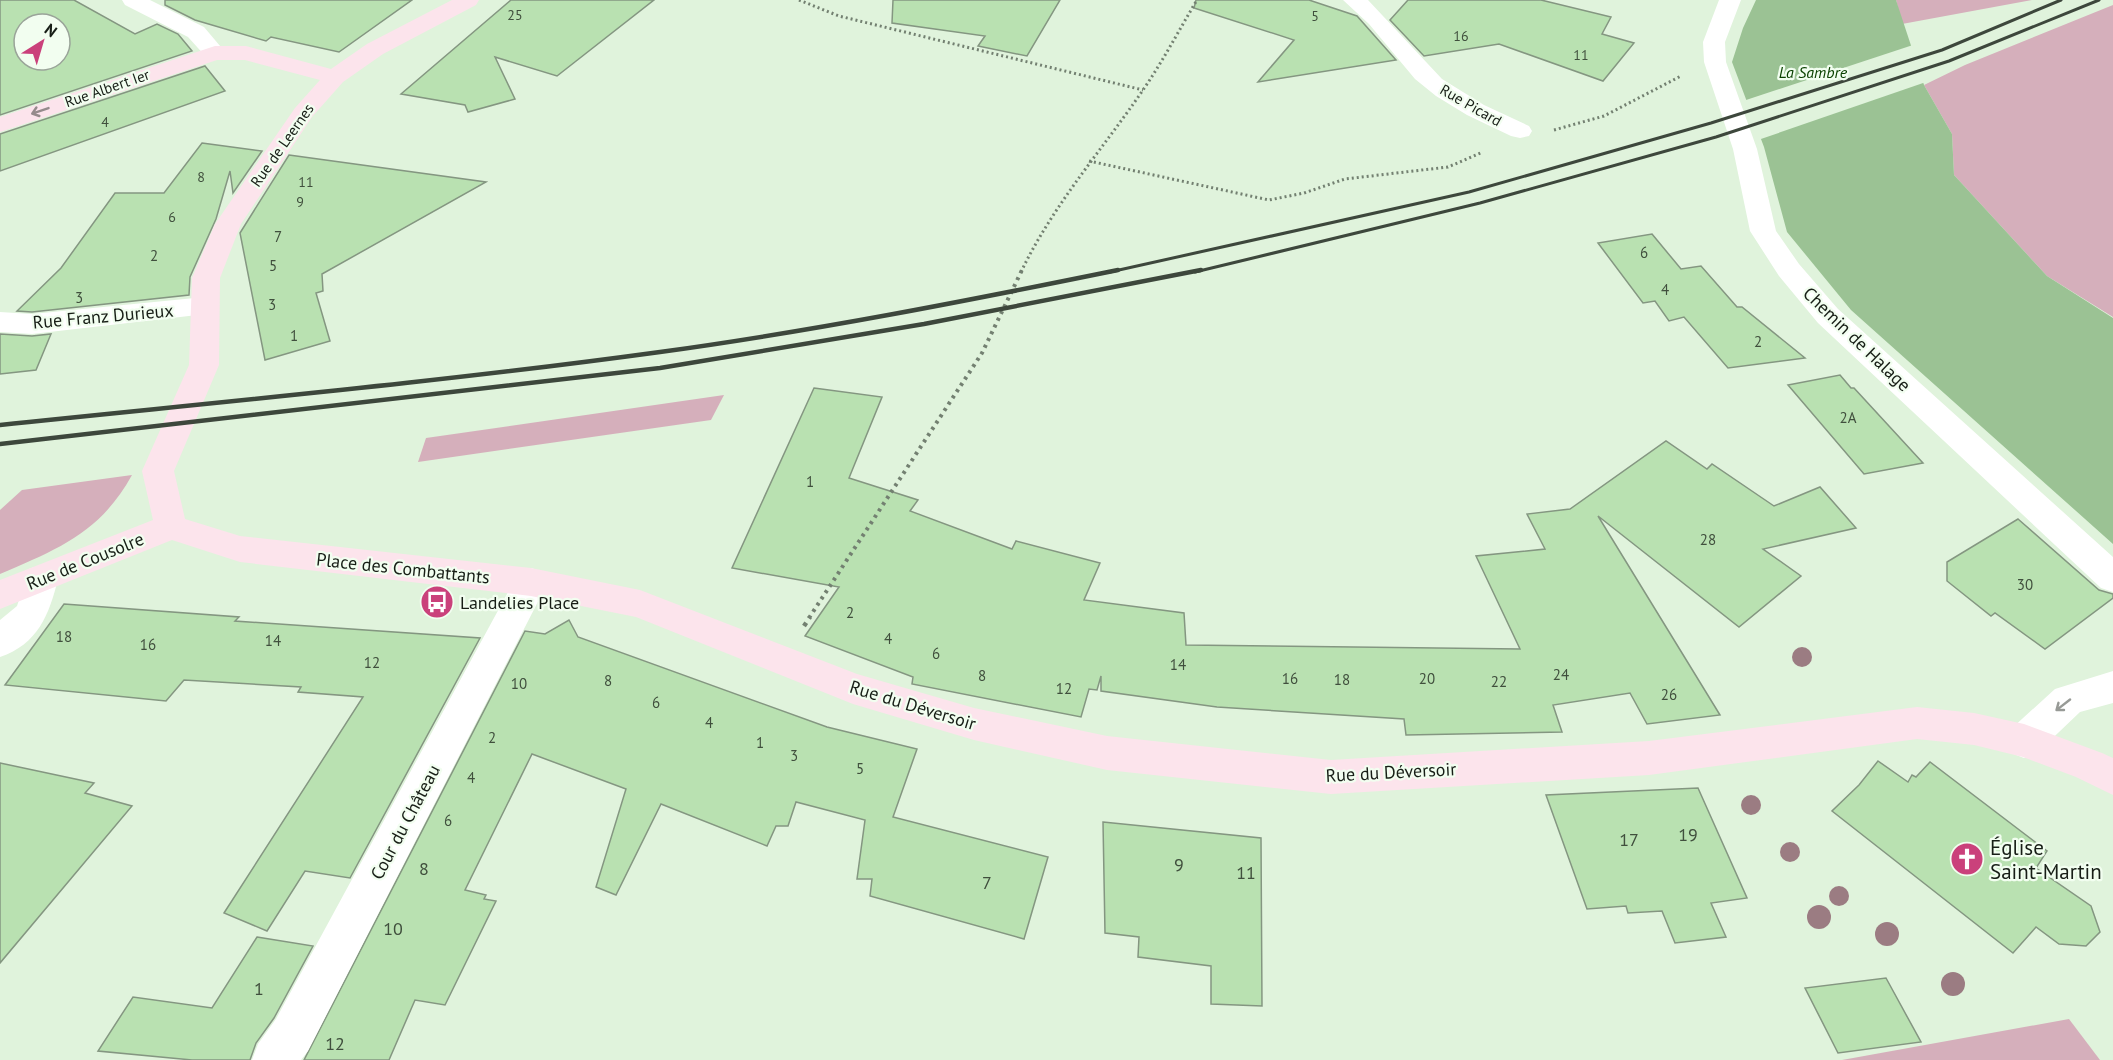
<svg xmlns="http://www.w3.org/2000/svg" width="2113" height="1060" font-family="'PT Sans',sans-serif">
	<rect width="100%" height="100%" fill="#e0f3dc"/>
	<g fill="#d5afbb">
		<polygon points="1896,0 2032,0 1902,24"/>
		<polygon points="2113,5 2113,317 2047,276 1954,175 1952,134 1924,85 1965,65"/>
		<polygon points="724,395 711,420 418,462 426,438"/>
		<path d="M132 475C100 533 58 549 0 574V510L22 490Z"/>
		<polygon points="2069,1019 2100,1060 1842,1060"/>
	</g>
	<polygon fill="#9bc294" points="1756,0 1896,0 1924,85 1952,134 1954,175 2047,276 2113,318 2113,544 1851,310 1787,232 1764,147 1732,62 1743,28"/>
	<polygon fill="#e0f3dc" points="1913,45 1926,82 1758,140 1743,101"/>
	<g fill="#b9e1b1" stroke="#849681" stroke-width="1.5" fill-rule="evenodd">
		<path d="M0 0H74L135 34 157 24 178 34 192 51 0 115ZM24 24H60V60H24Z"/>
		<polygon points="165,0 412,0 339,52 271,37 266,41 195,20 165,5"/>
		<polygon points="511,0 654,0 557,76 495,57 515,99 468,112 465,105 401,94"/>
		<polygon points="893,0 1060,0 1027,56 978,46 985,36 892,23"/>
		<polygon points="1196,0 1309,0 1357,16 1396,60 1258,82 1294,40 1194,8"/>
		<polygon points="1408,0 1541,0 1611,17 1602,34 1634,43 1603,81 1499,44 1424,56 1390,20"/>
		<polygon points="205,66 225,91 0,171 0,134"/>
		<polygon points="202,143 262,151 233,193 230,171 216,219 190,277 189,295 32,312 17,311 61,268 115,193 164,193"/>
		<polygon points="289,155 486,182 322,274 323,291 316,293 330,341 265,360 240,233"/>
		<polygon points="1652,234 1681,269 1701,266 1737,307 1742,307 1805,358 1728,368 1684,317 1669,321 1655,301 1643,303 1598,243"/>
		<polygon points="0,334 32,336 51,334 36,370 0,374"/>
		<polygon points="1840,375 1851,388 1854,388 1923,463 1864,474 1788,385"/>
		<polygon points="814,388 882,397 849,478 918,500 910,511 1012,549 1016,541 1100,563 1084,600 1184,613 1186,645 1520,649 1476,556 1545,549 1527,514 1570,509 1666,441 1707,469 1712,464 1774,506 1820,487 1856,528 1763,549 1801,576 1739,627 1598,516 1720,715 1647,724 1630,693 1553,705 1562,732 1406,735 1404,719 1217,707 1101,691 1101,676 1097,690 1089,689 1081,717 912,684 913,677 805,636 839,587 732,568"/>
		<polygon points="2018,519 2099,590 2113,594 2113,598 2045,649 1995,613 1991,616 1947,581 1947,562"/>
		<polygon points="64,604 239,617 235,621 480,638 350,878 305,871 267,931 224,913 363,697 298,692 301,687 184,680 166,701 5,685"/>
		<polygon points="569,620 578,637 827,727 917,749 893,817 1048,857 1024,939 870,896 872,879 857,879 865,820 796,802 788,826 776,826 767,846 661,804 616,895 596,887 626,789 532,754 465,890 486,895 484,899 496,901 445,1005 415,1000 389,1060 304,1060 525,631 545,634"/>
		<polygon points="1878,761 1908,782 1912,775 1916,777 1930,762 2047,851 2036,868 2091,906 2100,932 2086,946 2059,944 2036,927 2013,953 1832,811 1859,785"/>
		<polygon points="0,763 94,783 85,793 132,806 0,963"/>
		<polygon points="1698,788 1747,898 1711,903 1726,937 1675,943 1662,911 1628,913 1626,906 1587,909 1546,795"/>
		<polygon points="1103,822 1261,838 1262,1006 1211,1004 1211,966 1138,957 1139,937 1105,933"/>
		<polygon points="257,937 313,946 274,1018 256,1043 250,1060 192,1060 98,1051 133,997 212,1008"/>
		<polygon points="1886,978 1921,1042 1838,1053 1805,988"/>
	</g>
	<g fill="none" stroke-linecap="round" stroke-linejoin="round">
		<g stroke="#738071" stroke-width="3" stroke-dasharray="2 3" stroke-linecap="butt">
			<polyline points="799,0 839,16 1143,90"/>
			<polyline points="1554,130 1604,116 1681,76"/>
			<polyline points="1089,161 1269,200 1304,193 1345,179 1448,167 1483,152"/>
			<path d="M1021 272C1053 205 1102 150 1143 90 1163 61 1179 30 1197 0"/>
		</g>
		<polyline stroke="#738071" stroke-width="4" stroke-dasharray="3 4.5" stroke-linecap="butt" points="809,618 982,353 1022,270"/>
		<polyline stroke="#738071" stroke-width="4.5" stroke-dasharray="4 5" stroke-linecap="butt" points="804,626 810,617"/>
		<g fill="#fff" fill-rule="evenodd">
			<polygon points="122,0 150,0 204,27 226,53 223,58 207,58 188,37 125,5"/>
			<polygon points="1343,0 1368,0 1442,79 1484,105 1529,126 1532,131 1529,136 1520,138 1511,136 1467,115 1436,96 1415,79 1369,24"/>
			<polygon points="1719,0 1741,0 1725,42 1726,62 1757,149 1776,231 1799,264 1838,309 2113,557 2113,592 2101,588 1818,323 1779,276 1750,231 1733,149 1704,62 1703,42"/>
			<polygon points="205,297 215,299 219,306 215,313 32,334 0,332 0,312 32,314"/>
			<path d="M41 565 53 569 58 579C49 615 38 644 0 657V620L17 606 29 569Z"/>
			<polygon points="531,568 543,572 548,582 308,1051 301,1060 252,1060 258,1044 276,1019 519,572"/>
			<polygon points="2113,671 2113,703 2080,712 2037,753 2024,758 2011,753 2005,741 2011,729 2055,689"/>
		</g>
		<polygon fill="#fce4ec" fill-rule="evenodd" points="452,0 479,0 476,5 383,54 343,82 312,117 241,224 220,278 219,365 174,471 185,519 240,536 531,568 640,590 857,674 974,708 1107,736 1331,760 1649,741 1917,707 1974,713 2024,724 2102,753 2113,758 2113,795 2076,777 2023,757 1974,745 1917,739 1649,775 1331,794 1107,770 974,740 853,704 636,617 531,596 240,562 172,540 0,609 0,580 153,520 142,471 189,365 192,278 215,224 295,108 320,80 245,60 217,60 0,132 0,117 215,46 246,46 331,69 367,44"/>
		<g stroke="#3d473c" stroke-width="3">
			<polyline points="1110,272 1469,192 1711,123 1942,50 2061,0"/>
			<polyline points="1195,272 1480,203 1716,137 1949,61 2099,0"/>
		</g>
		<g stroke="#3d473c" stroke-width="4.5">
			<path d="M0 425C220 402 441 382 660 352 813 331 966 301 1118 270"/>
			<polyline points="0,444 660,368 924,324 1201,270"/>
		</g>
	</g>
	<g fill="#9b7c82">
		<circle cx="1802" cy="657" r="10"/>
		<circle cx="1751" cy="805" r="10"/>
		<circle cx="1790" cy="852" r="10"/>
		<circle cx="1839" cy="896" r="10"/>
		<circle cx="1819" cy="917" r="12"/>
		<circle cx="1887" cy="934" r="12"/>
		<circle cx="1953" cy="984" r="12"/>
	</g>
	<defs><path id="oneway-shaft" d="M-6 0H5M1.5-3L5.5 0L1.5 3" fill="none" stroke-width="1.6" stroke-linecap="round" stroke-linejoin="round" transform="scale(1.5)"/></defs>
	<use stroke="#958b8c" href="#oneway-shaft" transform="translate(40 111) rotate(161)"/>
	<use stroke="#979a96" href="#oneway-shaft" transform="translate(2063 705) rotate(142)"/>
	<defs>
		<symbol id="bus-disc" viewBox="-11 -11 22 22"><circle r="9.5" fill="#ca417b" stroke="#f2fef0"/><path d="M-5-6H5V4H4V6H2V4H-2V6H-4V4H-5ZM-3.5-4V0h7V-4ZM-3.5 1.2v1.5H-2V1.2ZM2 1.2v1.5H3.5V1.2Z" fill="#fff"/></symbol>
		<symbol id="church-disc" viewBox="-11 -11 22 22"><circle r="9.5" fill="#ca417b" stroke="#f2fef0"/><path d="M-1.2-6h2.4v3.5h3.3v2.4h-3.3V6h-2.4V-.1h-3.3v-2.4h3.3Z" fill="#fff"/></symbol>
	</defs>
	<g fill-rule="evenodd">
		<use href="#bus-disc" x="418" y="583" width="38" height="38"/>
		<use href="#church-disc" x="1948" y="840" width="38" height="38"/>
	</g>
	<g text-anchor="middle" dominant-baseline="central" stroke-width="4.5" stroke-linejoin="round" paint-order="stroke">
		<g font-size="14" fill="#404f3d">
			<text x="515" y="15">25</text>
			<text x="1315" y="16">5</text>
			<text x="1461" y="36">16</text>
			<text x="1581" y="55">11</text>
			<text x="105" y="122">4</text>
			<text x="201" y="177">8</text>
			<text x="306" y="182">11</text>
			<text x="300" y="202">9</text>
			<text x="172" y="217">6</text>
		</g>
		<g font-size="15" fill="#171e16" stroke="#f2fef0">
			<text transform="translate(107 88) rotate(-19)">Rue Albert Ier</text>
			<text transform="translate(1471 105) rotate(30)">Rue Picard</text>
			<text transform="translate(282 145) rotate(-55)">Rue de Leernes</text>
		</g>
		<g font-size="15" fill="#404f3d">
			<text x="278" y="236">7</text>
			<text x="1644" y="252">6</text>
			<text x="154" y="255">2</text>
			<text x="273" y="265">5</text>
			<text x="1665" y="289">4</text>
			<text x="79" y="297">3</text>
			<text x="272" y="304">3</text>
			<text x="294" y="335">1</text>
			<text x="1758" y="341">2</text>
			<text x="1848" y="417">2A</text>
			<text x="810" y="481">1</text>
			<text x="1708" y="539">28</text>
			<text x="2025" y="584">30</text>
			<text x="850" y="612">2</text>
			<text x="64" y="636">18</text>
			<text x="888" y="638">4</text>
			<text x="273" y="640">14</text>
			<text x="148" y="644">16</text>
			<text x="936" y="653">6</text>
			<text x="372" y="662">12</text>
			<text x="1178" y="664">14</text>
			<text x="1561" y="674">24</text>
			<text x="982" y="675">8</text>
			<text x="1290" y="678">16</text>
			<text x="1427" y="678">20</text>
			<text x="1342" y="679">18</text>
			<text x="608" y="680">8</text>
			<text x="1499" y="681">22</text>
			<text x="519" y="683">10</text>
			<text x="1064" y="688">12</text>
			<text x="1669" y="694">26</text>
			<text x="656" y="702">6</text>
			<text x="709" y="722">4</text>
			<text x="492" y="737">2</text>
			<text x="760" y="742">1</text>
			<text x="794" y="755">3</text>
			<text x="860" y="768">5</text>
			<text x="471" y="777">4</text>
			<text x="448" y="820">6</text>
		</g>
		<g font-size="16" font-style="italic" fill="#0b4201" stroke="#f2fef0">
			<text x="1813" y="72">La Sambre</text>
		</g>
		<g font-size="18" fill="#171e16" stroke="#f2fef0">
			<text transform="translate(103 316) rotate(-5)">Rue Franz Durieux</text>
			<text transform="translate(1857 339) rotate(44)">Chemin de Halage</text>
			<text transform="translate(85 561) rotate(-22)">Rue de Cousolre</text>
			<text transform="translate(403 568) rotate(6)">Place des Combattants</text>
			<text transform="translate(913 705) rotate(17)">Rue du Déversoir</text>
			<text transform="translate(1391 772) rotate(-3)">Rue du Déversoir</text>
			<text transform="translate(405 822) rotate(-62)">Cour du Château</text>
		</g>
		<g font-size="18" fill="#171e16" stroke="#f2fef0" text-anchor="start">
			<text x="460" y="602">Landelies Place</text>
		</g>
		<g font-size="18" fill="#404f3d">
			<text x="1688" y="834">19</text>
			<text x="1629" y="839">17</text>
			<text x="1179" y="864">9</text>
			<text x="424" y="868">8</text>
			<text x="1246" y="872">11</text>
			<text x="987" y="882">7</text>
			<text x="393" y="928">10</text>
			<text x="259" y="988">1</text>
			<text x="335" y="1043">12</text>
		</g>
		<g font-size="21" fill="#171e16" stroke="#f2fef0" text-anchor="start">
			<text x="1990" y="847">Église<tspan x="1990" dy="24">Saint-Martin</tspan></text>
		</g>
	</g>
	<g transform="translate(42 42) rotate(37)"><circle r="28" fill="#f2fef0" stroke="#9aa499" stroke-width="1.5"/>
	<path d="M0-4.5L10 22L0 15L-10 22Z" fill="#ca417b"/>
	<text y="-9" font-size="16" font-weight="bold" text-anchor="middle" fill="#171e16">N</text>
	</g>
</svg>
